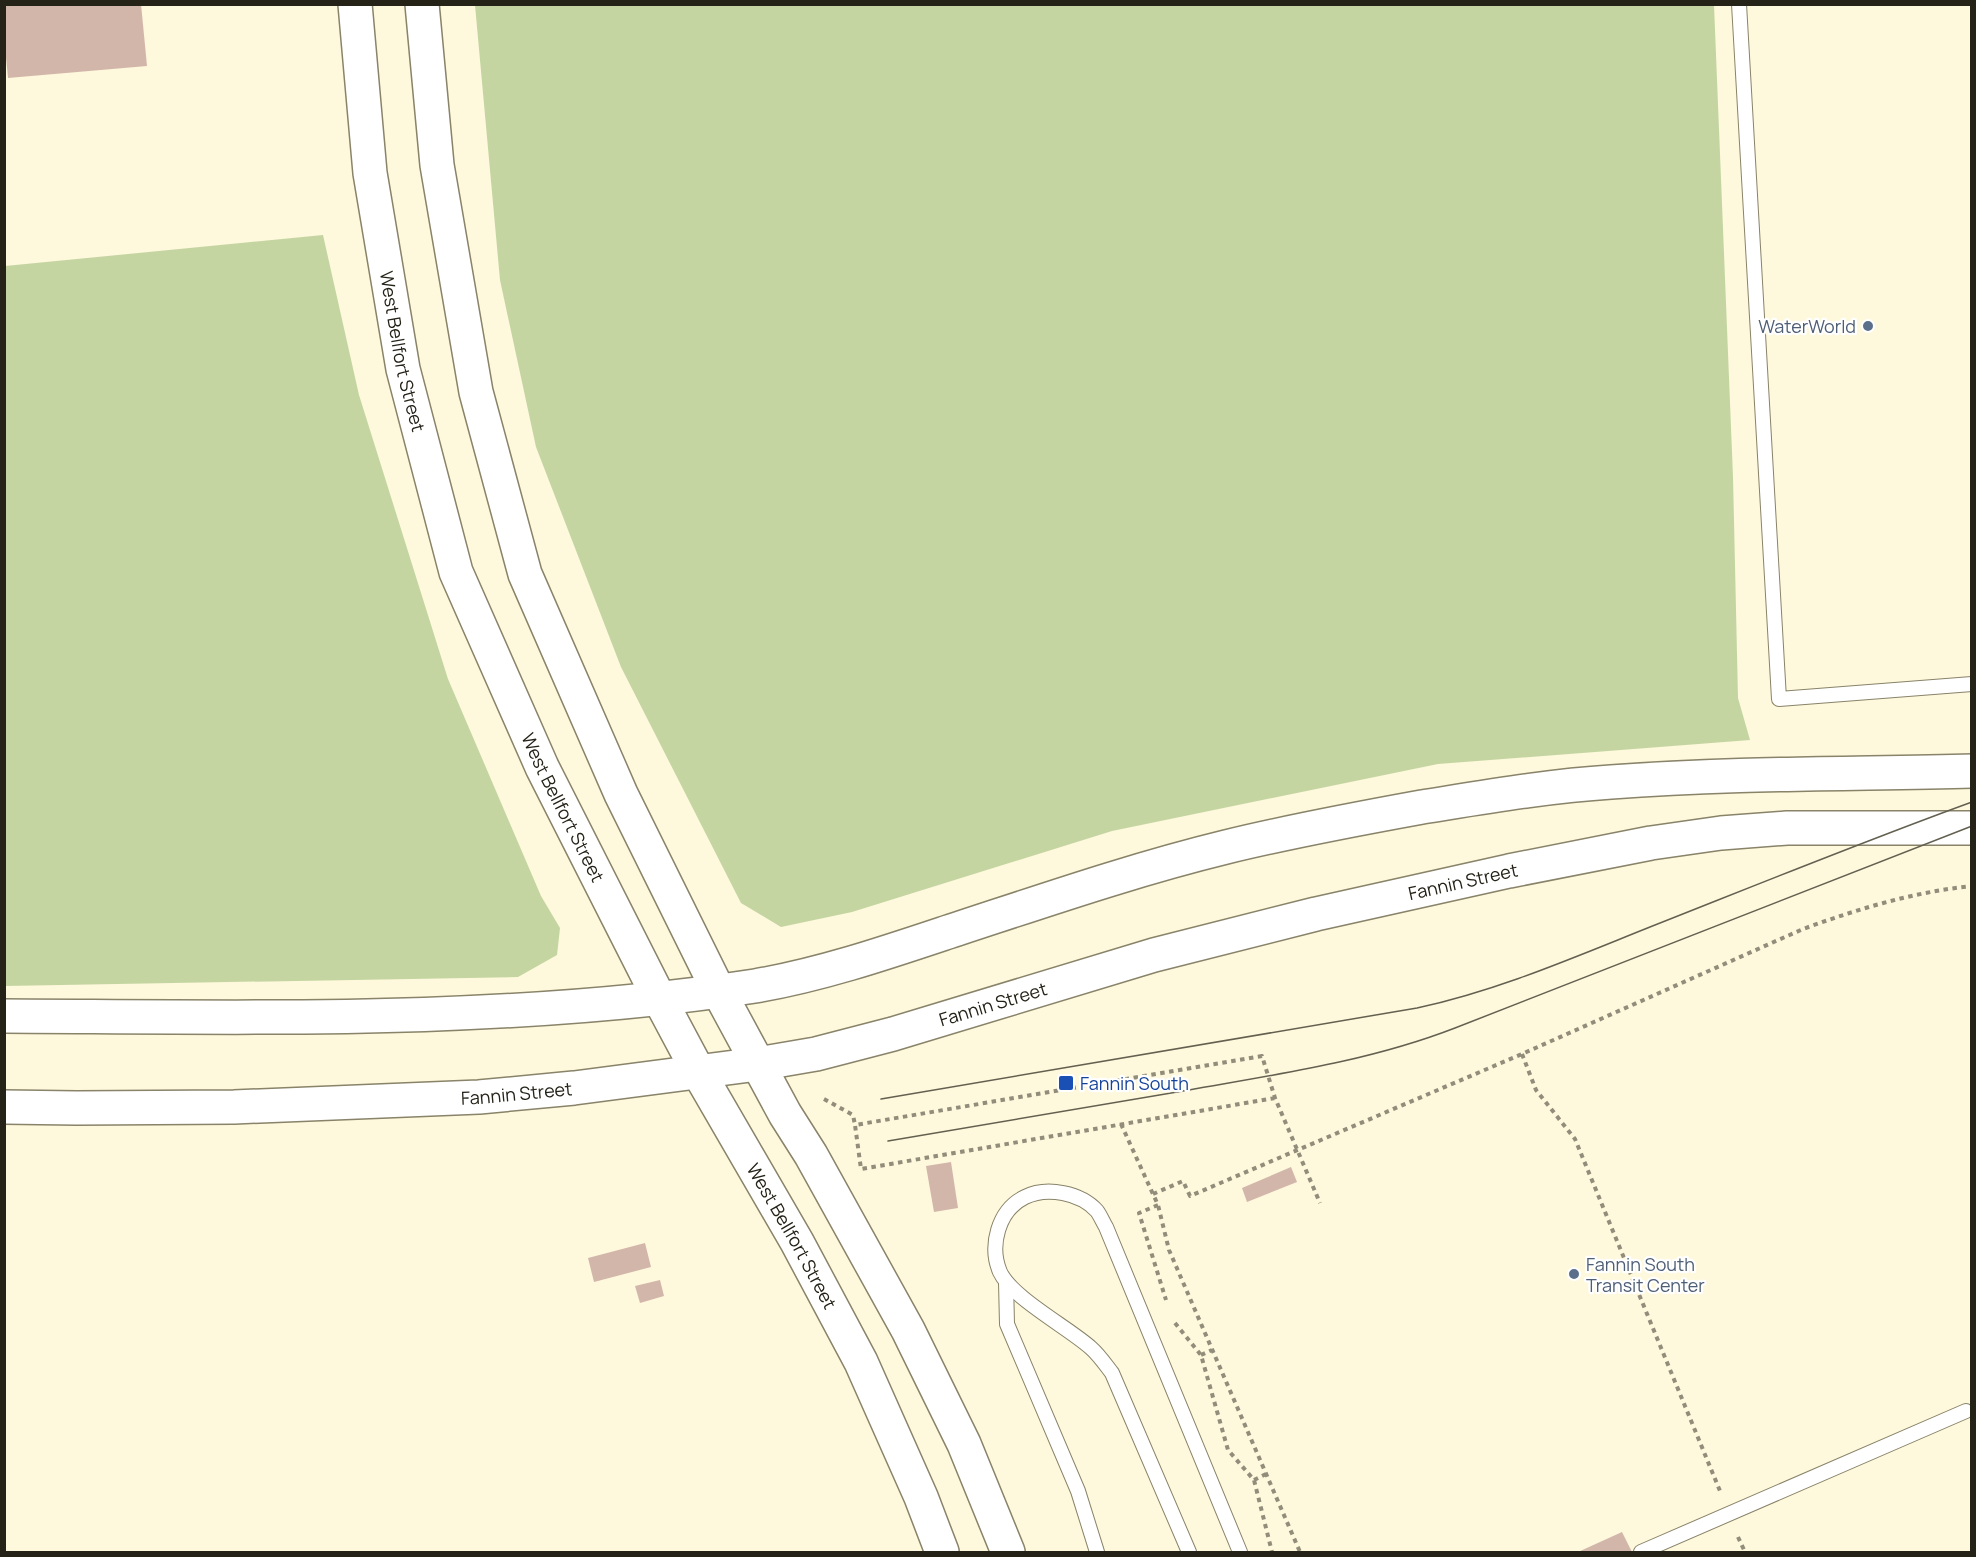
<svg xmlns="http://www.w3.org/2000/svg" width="1976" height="1557" font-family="Manrope,sans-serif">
	<rect width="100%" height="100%" fill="#fef8dc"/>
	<g fill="#c4d5a1">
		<polygon points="475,5 1714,5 1733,477 1738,698 1750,740 1438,764 1112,831 852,912 781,927 741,903 621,667 536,447 500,280"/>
		<polygon points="323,235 359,395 448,679 541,896 560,928 557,955 518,977 5,986 5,266"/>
	</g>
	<g fill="#d3b6aa">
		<polygon points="4,4 141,4 147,66 8,78 4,37"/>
		<polygon points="951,1162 958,1208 934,1212 926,1166"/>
		<polygon points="1291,1167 1297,1182 1247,1202 1242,1188"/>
		<polygon points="645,1243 651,1267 594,1282 588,1258"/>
		<polygon points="660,1280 664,1296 640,1303 635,1286"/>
		<polygon points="1622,1532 1632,1552 1578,1552"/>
	</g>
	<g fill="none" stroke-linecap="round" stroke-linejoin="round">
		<defs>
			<g id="lane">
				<polyline points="1739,4 1779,699 1972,684"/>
				<polyline points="1006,1282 1007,1324 1078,1491 1097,1552"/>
				<path d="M1189 1552 1112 1373C1105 1364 1099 1355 1091 1348 1069 1328 1012 1298 1000 1272 989 1246 998 1210 1025 1197 1047 1186 1081 1193 1097 1211 1100 1215 1103 1222 1106 1227L1240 1552"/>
				<polyline points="1641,1552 1966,1411"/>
			</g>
			<g id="secondary">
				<path id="s1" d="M355 4 370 173 403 369 456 572 542 767 659 998 699 1073 797 1242 861 1362 921 1497 942 1552"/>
				<polyline points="422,4 437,165 476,392 525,574 621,794 718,990 785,1114 811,1155 908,1330 964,1444 1008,1552"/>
				<path d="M4 1016C255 1017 506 1024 755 986 820 975 885 953 948 932 1040 902 1132 870 1226 847 1291 831 1356 819 1422 807 1485 797 1548 786 1611 782 1731 773 1851 774 1972 771"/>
				<path id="s2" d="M4 1107 77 1108 234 1107 479 1097 574 1088 758 1064 816 1054 893 1034 1154 955 1316 914 1509 871 1651 843 1721 833 1787 828H1972"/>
			</g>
		</defs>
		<use href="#lane" stroke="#888369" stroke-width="16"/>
		<use href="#secondary" stroke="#888369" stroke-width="36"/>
		<g stroke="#918d7a" stroke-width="4" stroke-dasharray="4.5 4.5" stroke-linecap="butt">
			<polyline points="1522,1054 1536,1090 1575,1139 1720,1491"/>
			<polyline points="1275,1098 861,1169 855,1125 1262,1056 1275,1098 1320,1203"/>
			<polyline points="824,1099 853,1115 855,1125"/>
			<polyline points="1121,1124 1158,1205 1169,1250 1300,1552"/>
			<path d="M1153 1194 1183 1181 1190 1196 1522 1054 1803 929C1858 909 1913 892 1972 886"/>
			<polyline points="1158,1205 1139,1213 1166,1300"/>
			<polyline points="1175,1323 1201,1355 1228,1450 1254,1480 1272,1552"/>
			<polyline points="1201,1355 1212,1350"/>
			<polyline points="1254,1480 1266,1474"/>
			<polyline points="1738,1537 1745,1552"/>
		</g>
		<use href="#lane" stroke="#fff" stroke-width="14"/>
		<use href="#secondary" stroke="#fff" stroke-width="33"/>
		<g stroke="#636050" stroke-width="1.5">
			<path d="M881 1099 1417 1008C1496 991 1570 959 1645 929 1754 886 1862 842 1972 802"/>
			<path d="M888 1141C989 1124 1089 1107 1189 1090 1279 1074 1370 1061 1455 1028L1972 826"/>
		</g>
	</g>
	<g fill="#5c6f8a" stroke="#fff" stroke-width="2">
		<circle cx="1868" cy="326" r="6"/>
		<circle cx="1574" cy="1274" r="6"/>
	</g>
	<rect fill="#1a4fb4" stroke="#fff" stroke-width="2" x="1058" y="1075" width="16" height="16" rx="3"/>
	<g text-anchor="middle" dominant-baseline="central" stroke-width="4.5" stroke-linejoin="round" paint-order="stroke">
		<g font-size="18" fill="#4e5e75" stroke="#fff" text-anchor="end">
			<text x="1856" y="326">WaterWorld</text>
			<text x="1586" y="1264" text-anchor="start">Fannin South<tspan x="1586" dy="21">Transit Center</tspan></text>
		</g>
		<g font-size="18" fill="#252318" stroke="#fff">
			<text stroke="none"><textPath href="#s1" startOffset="351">West Bellfort Street</textPath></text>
			<text stroke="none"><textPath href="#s1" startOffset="837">West Bellfort Street</textPath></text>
			<text stroke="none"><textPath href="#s2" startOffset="1485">Fannin Street</textPath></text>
			<text stroke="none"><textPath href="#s2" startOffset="999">Fannin Street</textPath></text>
			<text stroke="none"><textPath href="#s2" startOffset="513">Fannin Street</textPath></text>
			<text stroke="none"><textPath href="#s1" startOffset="1323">West Bellfort Street</textPath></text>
		</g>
		<g font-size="18" fill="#164399" stroke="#fff" text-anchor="start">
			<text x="1080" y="1083">Fannin South</text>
		</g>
	</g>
	<rect width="1976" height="1557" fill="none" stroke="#252318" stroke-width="12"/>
</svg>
